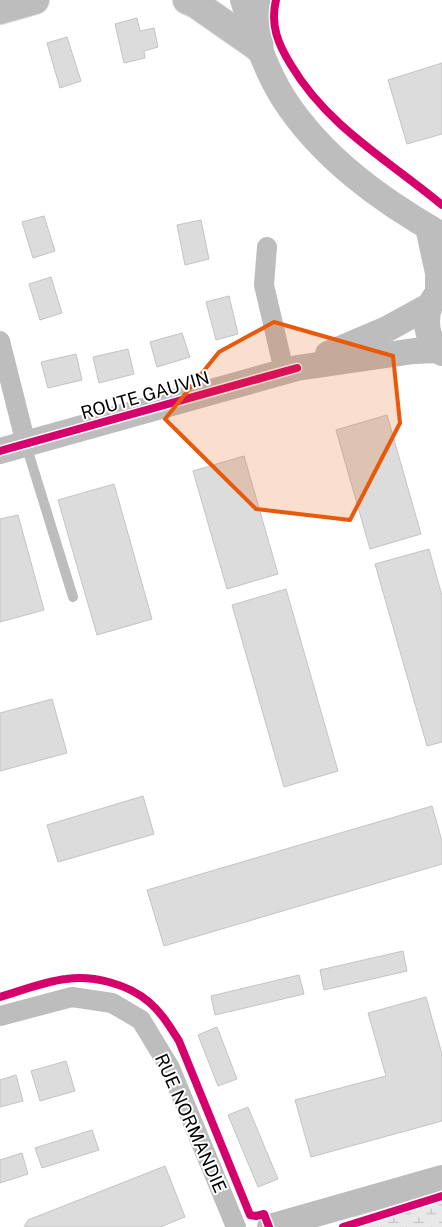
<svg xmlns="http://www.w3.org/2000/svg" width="442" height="1227" font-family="'Public Sans',sans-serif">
	<defs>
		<pattern id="wetland-marsh" width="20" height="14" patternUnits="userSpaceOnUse" patternTransform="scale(1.25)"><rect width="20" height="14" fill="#e8e8e8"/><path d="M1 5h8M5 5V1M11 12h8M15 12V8" fill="none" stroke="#c5c5c5"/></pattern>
	</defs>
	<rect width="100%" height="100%" fill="#fff"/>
	<polygon fill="url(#wetland-marsh)" points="442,1178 442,1227 358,1227 349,1205"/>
	<g fill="#dcdcdc" stroke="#c4c4c4">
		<polygon points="137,18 140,31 154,28 158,47 144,51 145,58 124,63 115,24"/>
		<polygon points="67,37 81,81 60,88 47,43"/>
		<polygon points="442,63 442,134 407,144 388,80"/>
		<polygon points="44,216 55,251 33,258 22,222"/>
		<polygon points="201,220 209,259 185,265 177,225"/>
		<polygon points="51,277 62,313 40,320 29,284"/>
		<polygon points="229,296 238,334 216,340 206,302"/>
		<polygon points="182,333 190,357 157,367 150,342"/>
		<polygon points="128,349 134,374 99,383 93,357"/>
		<polygon points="76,354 82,380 48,388 41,362"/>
		<polygon points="387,415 421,534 370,549 336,430"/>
		<polygon points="244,456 278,574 227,589 193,471"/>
		<polygon points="114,484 152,619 97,635 58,500"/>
		<polygon points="18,515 44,610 0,622 0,519"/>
		<polygon points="429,549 442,596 442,742 427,746 375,564"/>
		<polygon points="286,589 338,771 284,787 232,605"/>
		<polygon points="52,699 67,753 0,771 0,713"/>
		<polygon points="143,796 154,834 58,862 47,825"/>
		<polygon points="432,806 442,841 442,864 164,946 147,890"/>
		<polygon points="403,951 407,971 324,990 320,970"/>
		<polygon points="299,975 304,994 215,1015 211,996"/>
		<polygon points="426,997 442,1054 442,1121 311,1157 295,1100 386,1076 368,1013"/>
		<polygon points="217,1027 237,1079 218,1086 198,1035"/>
		<polygon points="66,1061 75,1091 40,1101 31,1071"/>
		<polygon points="16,1075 23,1101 0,1107 0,1080"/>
		<polygon points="248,1107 278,1179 258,1187 228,1115"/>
		<polygon points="92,1130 99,1150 42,1168 35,1148"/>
		<polygon points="22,1153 28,1174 0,1183 0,1160"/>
		<polygon points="165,1166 185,1217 160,1227 24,1227 28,1220"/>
	</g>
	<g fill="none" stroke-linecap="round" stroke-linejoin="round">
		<defs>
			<g id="primary">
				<polyline points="187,0 196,4 259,48"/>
				<polyline points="0,10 35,0"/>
				<polyline points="259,48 259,9 263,0"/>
			</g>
		</defs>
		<use href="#primary" stroke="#dbdbdb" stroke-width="30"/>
		<polyline stroke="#bdbdbd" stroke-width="10" points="26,445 73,597"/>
		<g stroke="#bdbdbd" stroke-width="20">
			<polyline points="267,247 264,285 284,371"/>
			<polyline points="0,341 26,444"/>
			<polyline points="0,1016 72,997 112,1003 141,1020 170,1068 236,1227"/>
		</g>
		<g stroke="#bdbdbd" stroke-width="26">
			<path d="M243 0C254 34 265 69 284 99 322 158 382 201 442 235"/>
			<polyline points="428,227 438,273 438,293"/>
			<path d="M442 290C422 305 422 338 442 353"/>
			<polyline points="328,354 387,329 429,306"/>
			<polyline points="0,451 297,368 414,351 438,350"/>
			<polyline points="270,1227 442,1178"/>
		</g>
		<use href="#primary" stroke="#bdbdbd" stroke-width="28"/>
		<defs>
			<g id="cycleway">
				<path d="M276 0C270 25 278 44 291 65 328 127 388 160 442 205"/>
				<polyline points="0,451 297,368"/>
				<path d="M0 997C20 991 46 981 66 979 93 975 128 984 149 1002 162 1013 170 1027 179 1041L250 1215 256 1216 264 1214 269 1227"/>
				<polyline points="343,1227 442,1196"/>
			</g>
		</defs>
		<use href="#cycleway" stroke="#fff" stroke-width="11"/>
		<use href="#cycleway" stroke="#d6006c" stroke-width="8"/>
	</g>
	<path fill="#e8590c" fill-opacity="0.2" stroke="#e8590c" stroke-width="4" stroke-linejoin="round" d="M274 322 393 356 400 423 350 520 256 509 165 419 219 352Z"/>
	<g text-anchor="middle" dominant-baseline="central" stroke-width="4" stroke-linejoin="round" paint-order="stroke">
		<g font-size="18" fill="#000" stroke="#fff">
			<text transform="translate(145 395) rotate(-16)">ROUTE GAUVIN</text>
			<text transform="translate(191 1123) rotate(66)">RUE NORMANDIE</text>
		</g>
	</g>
</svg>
